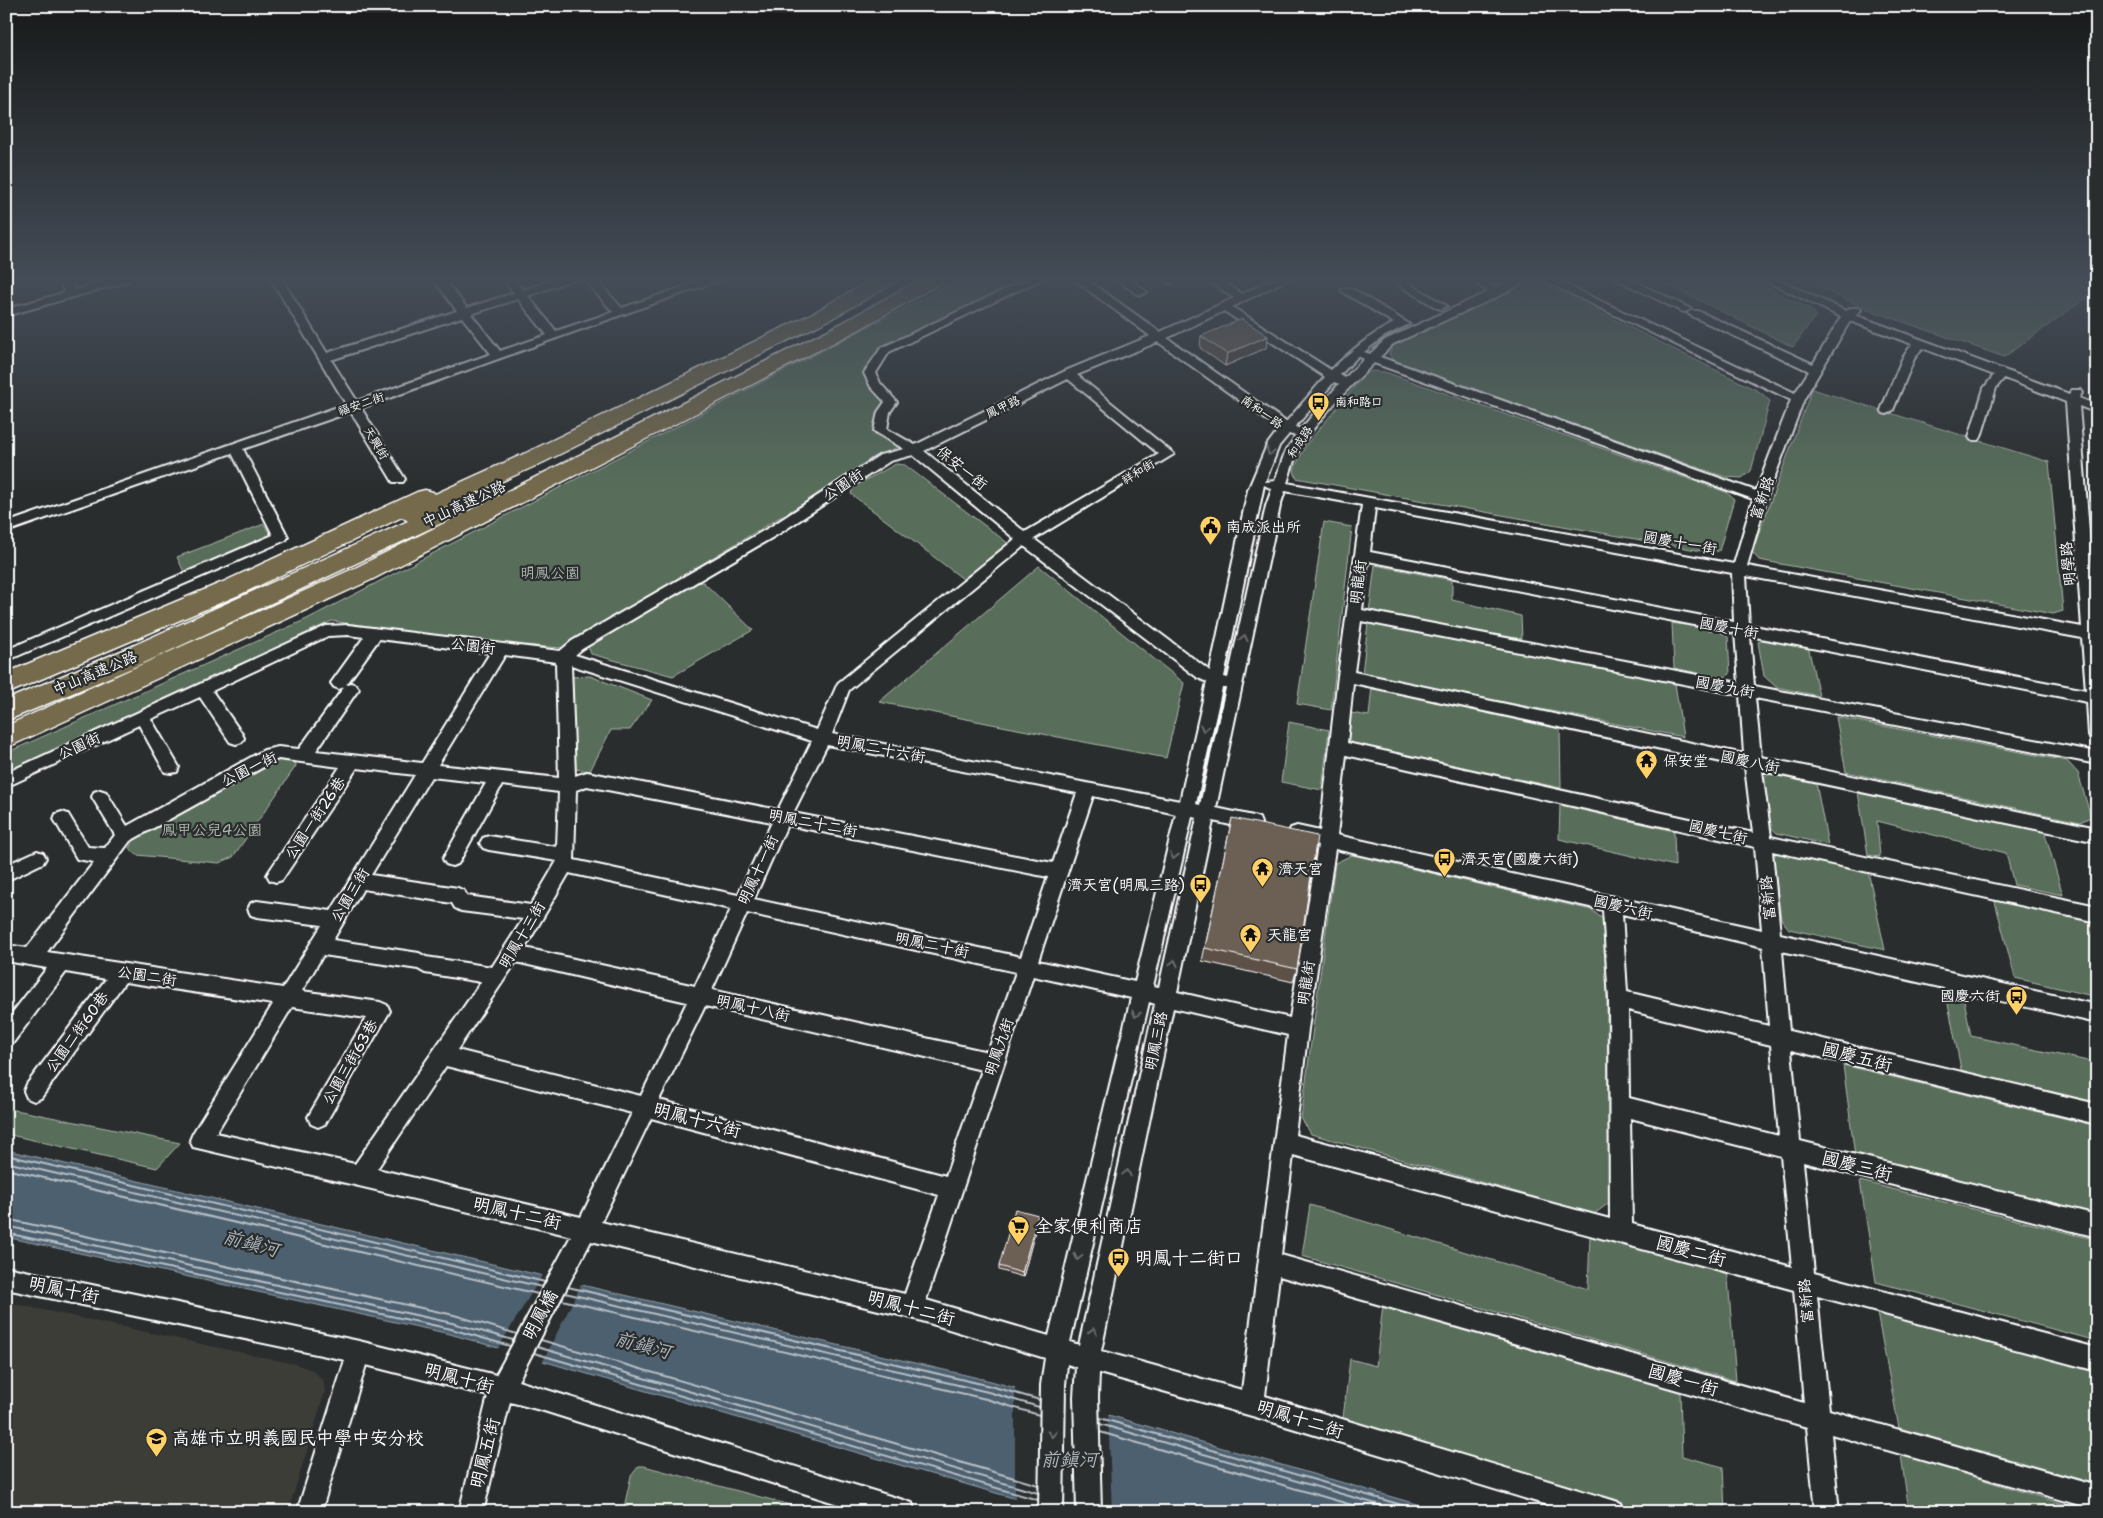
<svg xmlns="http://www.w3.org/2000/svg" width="2103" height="1518" font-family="'Shantell Sans','LXGW WenKai TC',sans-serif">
	<rect width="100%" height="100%" fill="#2a2d2e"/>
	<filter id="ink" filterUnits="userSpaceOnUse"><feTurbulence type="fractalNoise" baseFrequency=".02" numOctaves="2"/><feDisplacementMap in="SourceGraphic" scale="10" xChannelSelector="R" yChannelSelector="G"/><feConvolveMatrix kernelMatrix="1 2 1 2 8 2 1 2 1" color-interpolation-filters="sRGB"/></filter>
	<g filter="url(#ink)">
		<polygon fill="#3e3c39" points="6,1302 295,1364 312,1370 323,1380 325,1391 288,1512 6,1512"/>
		<g fill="#586e5a" stroke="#acb6ac">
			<polygon points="960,279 1028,279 876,355 867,374 883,401 873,433 897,447 562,648 479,642 332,621 6,774 6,753 307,619"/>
			<polygon points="1656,279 1749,279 1810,309 1816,315 1793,347"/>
			<polygon points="1826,279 2081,279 2097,286 2097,290 2004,357 1864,308 1815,285"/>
			<polygon points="1531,282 1543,284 1760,392 1770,401 1751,471 1742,478 1725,477 1394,362 1389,354 1393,346 1519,286"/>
			<polygon points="1372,371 1385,372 1726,492 1734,499 1719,551 1702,551 1296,478 1294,469 1306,445 1366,373"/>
			<polygon points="1812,389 2049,462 2063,611 2053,614 1759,560 1752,552"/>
			<polygon points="896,464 905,465 1009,544 963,579 851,494 853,487"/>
			<polygon points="1324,522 1352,527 1331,710 1297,704"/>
			<polygon points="264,524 271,536 184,572 177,557"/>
			<polygon points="1375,565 1452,580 1452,600 1521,616 1522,639 1369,612"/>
			<polygon points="1039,566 1184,683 1166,758 879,702"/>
			<polygon points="703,582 753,630 673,676 591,654 587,644 691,583"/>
			<polygon points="1368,623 1675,683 1683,737 1362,674"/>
			<polygon points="1672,623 1719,631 1728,637 1730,674 1723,678 1674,668"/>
			<polygon points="1768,639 1808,646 1819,696 1776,687 1764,676 1758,642"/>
			<polygon points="590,676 652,700 630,730 611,730 590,771 575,769 569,687 571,677"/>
			<polygon points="1372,686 1560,726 1561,788 1351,743 1345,737 1345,712 1369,716"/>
			<polygon points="1836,717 2067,761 2078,773 2091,817 2080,822 1846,772"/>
			<polygon points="1289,722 1329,730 1322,790 1281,782"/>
			<polygon points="283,759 295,761 296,766 233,857 219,863 137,855 129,848 139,833 269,763"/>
			<polygon points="1771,774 1816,783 1828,845 1777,833 1767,824 1760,778"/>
			<polygon points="1858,792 2044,830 2063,895 2014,885 2006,853 1877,821 1880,857 1868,855"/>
			<polygon points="1560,805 1674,831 1675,866 1559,839"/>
			<polygon points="1787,851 1868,871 1885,950 1789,929 1781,919 1773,856 1779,852"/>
			<polygon points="1352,855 1592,910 1606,922 1609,1203 1594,1214 1311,1134 1301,1118 1335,863"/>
			<polygon points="1994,898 2097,921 2097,997 2015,978"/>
			<polygon points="1945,989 1963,994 1971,1036 2097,1063 2097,1104 1962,1074"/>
			<polygon points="1843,1065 2097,1126 2097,1215 1855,1156"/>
			<polygon points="6,1109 21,1111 180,1143 157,1168 6,1134"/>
			<polygon points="1860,1181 2097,1240 2097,1341 1876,1282"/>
			<polygon points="1310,1205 1588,1289 1590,1236 1727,1266 1736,1381 1302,1256"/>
			<polygon points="1383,1304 1680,1392 1682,1456 1723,1467 1725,1512 1641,1512 1343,1418 1350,1359 1376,1366"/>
			<polygon points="1877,1313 2097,1372 2097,1484 1899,1428"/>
			<polygon points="1901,1455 2090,1512 1909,1512"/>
			<polygon points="639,1466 644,1466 817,1512 623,1512 631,1476"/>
		</g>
		<polygon fill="#4d606f" stroke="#94a0a9" points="6,1150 991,1381 1444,1512 1061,1512 450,1334 6,1237"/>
		<g fill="#2a2d2e">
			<polygon points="543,1274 582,1283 542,1363 497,1350"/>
			<polygon points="1015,1386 1108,1412 1112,1512 1052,1512 1015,1500"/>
		</g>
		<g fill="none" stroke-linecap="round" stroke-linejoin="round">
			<g stroke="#b8bfc5" stroke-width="2">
				<polyline points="6,1155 545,1282"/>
				<polyline points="6,1162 542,1287"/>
				<polyline points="6,1169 538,1294"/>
				<polyline points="6,1219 454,1315 517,1334"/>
				<polyline points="6,1226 452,1323 513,1340"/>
				<polyline points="6,1233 451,1329 510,1346"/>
				<polyline points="568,1287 990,1386 1040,1400"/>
				<polyline points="565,1293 988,1392 1039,1407"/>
				<polyline points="562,1300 986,1399 1039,1415"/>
				<polyline points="541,1340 1038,1485"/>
				<polyline points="537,1347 1038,1493"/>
				<polyline points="534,1353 1038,1500"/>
				<polyline points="1100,1418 1426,1512"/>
				<polyline points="1100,1424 1404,1512"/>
				<polyline points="1100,1432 1376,1512"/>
			</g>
			<defs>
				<g id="street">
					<polygon points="60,279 71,279 74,290 112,279 130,279 129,281 6,316 6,309 64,293"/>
					<path d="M271 279H282L327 353 457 311 433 279H444L467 308 514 293 503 279H514L523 290 557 279H574L528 296 556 331 613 312 584 279H595L622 308 706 279H722L361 408 405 479 403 482H393L351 412 243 449 288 537 286 540 6 661V650L273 535 232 453 6 532V523L346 404ZM518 299 547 335 500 351 471 314ZM462 317 491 354 357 401 331 360Z"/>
					<path d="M1027 279H1042L889 352 876 373 880 383 897 402 890 412 887 429 915 445 1065 371 1150 336 1073 279H1086L1160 332 1234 298 1206 279H1219L1242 294 1273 279H1288L1232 307 1331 370C1351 351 1369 335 1394 323L1343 292 1341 290 1343 288H1351L1409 324 1383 337 1364 352 1370 354 1385 340 1488 292 1470 279H1483L1496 288 1514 279H1529L1501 295 1393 344 1380 357 1756 491 1791 400 1540 279H1554L1795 393 1809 371 1690 315 1688 313 1690 311H1698L1813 364 1841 317 1762 279H1777L1846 311 1851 308H1859L1861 310 1855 315 2069 394 2072 390H2080L2082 393 2079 398 2097 405V413L2079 406 2097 630V741L2091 739 2089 735 2087 702 1750 636 1754 686 2097 752V764L1755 698 1761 757 2097 828V842L1762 771 1771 837 2097 906V922L1772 851 1780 934 2097 1005V1023L1782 951 1789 1031 2097 1104V1124L1791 1050 1800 1141 2097 1215V1237L1803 1162 1814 1273 2097 1348V1371L1817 1296 1829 1410 2097 1486V1510L1831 1434 1839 1512H1815L1807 1427 1279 1276 1265 1396 1612 1500 1621 1503 1624 1512H1570L1252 1416 1099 1373 1098 1397 1101 1512H1077L1074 1397 1076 1367 1067 1364 1065 1385 1063 1512H1039L1041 1385 1045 1358 912 1318 591 1241 518 1381 903 1500 912 1503 915 1512H863L544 1411 510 1402 483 1512H459L488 1396 366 1365 321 1512H297L345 1360 6 1289V1267L359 1341 496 1375 571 1236 193 1147 190 1140 193 1133 273 1004 125 982 41 1098 34 1101 27 1098 24 1091 27 1084 106 979 66 972 13 1043 6 1046V1021L47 968 6 961V945L27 948 94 862 77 859 54 819 56 814 62 812 68 814 88 847 105 848 115 835 92 797 94 792 100 790 106 792 127 826 264 750 278 747 299 749 344 687 339 689 334 687 331 683 364 637 348 635 328 636 212 691 242 734 244 738 242 742 236 744 230 742 200 697 151 719 179 767 177 772 171 773 165 772 139 725 6 787V773L326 626 348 625 560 651 572 641 770 527 880 455 904 449 874 431 878 412 885 402 871 387 864 373 881 348ZM1224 311 1325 377 1286 422 1167 338ZM1850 321 1912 344 1902 359 1881 410 1883 413 1887 414 1893 410 1914 359 1922 348 1994 375 1984 388 1969 437 1971 440H1979L1981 437 1996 388 2004 378 2066 402 2082 627 1747 566 1767 497 1804 399ZM1158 342 1279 429 1267 445 1248 490 1210 671 1034 539 1174 454 1077 375ZM1358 356 1364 359 1345 378 1340 375ZM1374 363 1753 499 1734 564 1287 483C1291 472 1293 460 1299 450 1318 418 1348 389 1374 363ZM1068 379 1159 454 1025 532 924 451ZM1334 382 1339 384 1301 429 1295 427ZM1289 434 1296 436 1285 452 1275 481 1265 482 1279 446ZM913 455 1015 539 838 683 817 730 575 655 582 649 780 533 890 461ZM1264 485 1272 489 1266 506 1228 678 1224 677ZM1285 491 1362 505 1338 676 1320 831 1297 826 1291 828 1288 833 1291 838 1318 845 1290 1018 1177 992 1213 821 1253 830 1259 828 1261 823 1259 818 1253 816 1216 808 1280 506ZM1375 508 1732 573 1734 622 1370 552ZM1024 546 1198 678 1207 682 1180 801 832 734 849 690ZM1368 561 1735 633 1739 683 1362 610ZM1746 576 2082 638 2086 690 1749 625ZM1361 621 1740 695 1744 754 1354 672ZM379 639 490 653 422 763 316 751 356 693 359 689 356 685 351 683 346 685ZM505 655 556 662 559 778 438 765ZM571 665 812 741 778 810 587 772 575 776ZM1353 683 1745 767 1753 833 1347 743ZM1222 688H1226L1200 805 1196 804ZM827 745 1077 793 1053 863 793 813ZM1346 755 1755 847 1762 930 1337 835ZM278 759 340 767 270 870 267 875 270 880 276 882 282 880 357 768 415 775 331 911 257 901 251 903 248 909 251 915 257 917 322 925 283 988 47 952 130 841ZM431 777 486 783 443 859 446 864 452 866 458 864 502 785 559 792 557 847 489 836 483 838 480 843 483 848 489 850 557 861 531 905 467 896 464 891 458 888 371 875ZM587 786 772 822 738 895 574 860 576 790ZM1093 796 1176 814 1135 982 1038 961ZM1192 817 1197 818 1159 987 1153 986ZM787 825 1048 877 1021 957 754 899ZM1335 849 1603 910 1609 999 1610 1219 1295 1135 1308 1029ZM569 873 731 909 695 986 525 948ZM363 889 452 903 455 908 461 911 523 919 492 967 426 957 419 953 333 940ZM747 913 1016 972 988 1052 712 990ZM1622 914 1763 947 1769 1026 1627 992ZM323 955 418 969 425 973 481 982 355 1164 216 1133 292 1007 366 1018 308 1117 311 1124 318 1127 325 1124 390 1011 387 1005 380 1002 302 991ZM516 962 687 1002 641 1096 457 1050ZM1033 976 1131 998 1049 1336 926 1300ZM1149 1002 1155 1004 1079 1345 1070 1342ZM705 1006 982 1070 946 1176 659 1100ZM1173 1008 1288 1035 1242 1390 1101 1351ZM1628 1010 1771 1045 1779 1136 1629 1098ZM446 1066 632 1113 581 1217 377 1169ZM651 1118 939 1195 905 1294 601 1222ZM1630 1118 1781 1156 1792 1267 1632 1224ZM1293 1155 1794 1290 1804 1403 1281 1255Z"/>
					<polygon points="1116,279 1129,279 1147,292 1141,295 1137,294"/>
					<polygon points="1162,279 1174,279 1175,281 1170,284"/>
					<polygon points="1389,279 1402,279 1447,306 1441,309 1437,308"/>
					<polygon points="1616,279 1630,279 1691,309 1685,312 1681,311"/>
					<polygon points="37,851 43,853 46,858 43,863 6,881 6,865"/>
				</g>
				<g id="highway">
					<polygon points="873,279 896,279 894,283 829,320 544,462 441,509 446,511 449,516 446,521 146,662 6,721 6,700 128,648 408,521 402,517 241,594 6,694 6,673 223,582 417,492 425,490 433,492 435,494 528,452 815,312"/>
					<polygon points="920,279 943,279 941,283 858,330 371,580 6,748 6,726 355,568 844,322"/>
				</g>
			</defs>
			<use href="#street" stroke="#fff" stroke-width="4"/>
			<use href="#highway" stroke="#fff" stroke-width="3"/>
			<use href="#street" fill="#2a2d2e" fill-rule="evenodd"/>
			<use href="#highway" fill="#746b4b" fill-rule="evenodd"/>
		</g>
		<g fill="#5d5147" stroke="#fff">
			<polygon points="1201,336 1266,348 1225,366 1200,348"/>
			<polygon points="1232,818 1297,969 1293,982 1202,961"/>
			<polygon points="1038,1220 1023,1277 999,1270 999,1266"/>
		</g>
		<g fill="#4c423a" stroke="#fff">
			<polygon points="1268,336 1266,348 1225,366 1227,354"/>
			<polygon points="1038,1215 1038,1220 1023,1277 1022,1273"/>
		</g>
		<g fill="#6c5e53" stroke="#fff">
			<polygon points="1242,319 1268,336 1227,354 1201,336"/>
			<polygon points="1232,818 1317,836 1297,969 1205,948"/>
			<polygon points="1015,1209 1038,1215 1022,1273 999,1266"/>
		</g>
		<defs><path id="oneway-chevron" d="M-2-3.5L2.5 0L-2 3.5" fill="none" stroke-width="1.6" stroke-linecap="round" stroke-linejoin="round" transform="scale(1.25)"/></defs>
		<g stroke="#6a6c6d">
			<use href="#oneway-chevron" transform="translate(1270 452) rotate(113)"/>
			<use href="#oneway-chevron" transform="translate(1244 638) rotate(-77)"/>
			<use href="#oneway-chevron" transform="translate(1204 728) rotate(103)"/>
			<use href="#oneway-chevron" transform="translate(1174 856) rotate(104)"/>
			<use href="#oneway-chevron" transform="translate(1174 963) rotate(-77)"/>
			<use href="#oneway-chevron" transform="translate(1136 1014) rotate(103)"/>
			<use href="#oneway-chevron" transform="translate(1127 1173) rotate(-78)"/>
			<use href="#oneway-chevron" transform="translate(1078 1257) rotate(103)"/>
			<use href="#oneway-chevron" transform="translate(1093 1331) rotate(-78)"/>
			<use href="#oneway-chevron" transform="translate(1052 1434) rotate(91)"/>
		</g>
	</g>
	<linearGradient id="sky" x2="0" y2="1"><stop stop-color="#171919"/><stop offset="0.57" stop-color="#444c57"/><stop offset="1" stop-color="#444c57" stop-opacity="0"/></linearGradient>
	<rect width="2103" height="492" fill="url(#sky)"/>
	<defs>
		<symbol id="bus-pin" viewBox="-11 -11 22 30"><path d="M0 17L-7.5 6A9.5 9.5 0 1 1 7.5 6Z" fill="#ffd166" stroke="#2a2d2e"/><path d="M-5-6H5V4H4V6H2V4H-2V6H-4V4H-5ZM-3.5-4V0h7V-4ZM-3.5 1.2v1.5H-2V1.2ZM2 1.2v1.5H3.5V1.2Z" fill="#111"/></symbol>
		<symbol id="civic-pin" viewBox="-11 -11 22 30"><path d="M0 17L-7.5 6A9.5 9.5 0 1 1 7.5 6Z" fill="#ffd166" stroke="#2a2d2e"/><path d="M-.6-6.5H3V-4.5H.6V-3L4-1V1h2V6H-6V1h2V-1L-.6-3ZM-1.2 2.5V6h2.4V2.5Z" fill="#111"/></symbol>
		<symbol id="temple-pin" viewBox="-11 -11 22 30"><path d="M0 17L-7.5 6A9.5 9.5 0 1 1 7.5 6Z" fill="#ffd166" stroke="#2a2d2e"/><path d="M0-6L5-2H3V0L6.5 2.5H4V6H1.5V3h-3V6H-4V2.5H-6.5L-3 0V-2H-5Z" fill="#111"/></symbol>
		<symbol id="supermarket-pin" viewBox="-11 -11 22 30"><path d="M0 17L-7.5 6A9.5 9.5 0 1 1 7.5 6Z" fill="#ffd166" stroke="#2a2d2e"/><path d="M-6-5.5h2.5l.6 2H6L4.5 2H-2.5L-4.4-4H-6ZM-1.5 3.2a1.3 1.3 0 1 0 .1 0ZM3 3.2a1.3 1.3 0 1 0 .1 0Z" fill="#111"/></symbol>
		<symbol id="school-pin" viewBox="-11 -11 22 30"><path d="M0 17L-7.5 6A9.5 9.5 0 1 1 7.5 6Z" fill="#ffd166" stroke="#2a2d2e"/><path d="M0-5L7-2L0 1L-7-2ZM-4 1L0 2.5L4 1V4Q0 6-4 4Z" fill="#111"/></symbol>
	</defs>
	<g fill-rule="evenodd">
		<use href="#bus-pin" x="1306" y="390" width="25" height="34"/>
		<use href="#civic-pin" x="1198" y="514" width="25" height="34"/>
		<use href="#temple-pin" x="1634" y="748" width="25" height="34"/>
		<use href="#bus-pin" x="1432" y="846" width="25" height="34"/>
		<use href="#temple-pin" x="1250" y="856" width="25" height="34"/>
		<use href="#bus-pin" x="1188" y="872" width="25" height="34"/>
		<use href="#temple-pin" x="1238" y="922" width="25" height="34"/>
		<use href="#bus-pin" x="2004" y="984" width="25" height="34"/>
		<use href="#supermarket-pin" x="1006" y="1214" width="25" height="34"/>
		<use href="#bus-pin" x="1106" y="1246" width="25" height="34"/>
		<use href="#school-pin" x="144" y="1426" width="25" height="34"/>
	</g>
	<g text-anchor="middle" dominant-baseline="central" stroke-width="4.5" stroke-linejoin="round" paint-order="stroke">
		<g font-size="12" fill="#fff" stroke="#2a2d2e" text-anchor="start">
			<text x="1335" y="402">南和路口</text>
		</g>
		<g font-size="12" fill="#fff" stroke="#2a2d2e">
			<text transform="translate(361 404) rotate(-19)">福安二街</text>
			<text transform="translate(1003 407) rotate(-26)">鳳甲路</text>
			<text transform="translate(1262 412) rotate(35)">南和一路</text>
			<text transform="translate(1300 442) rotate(-57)">和成路</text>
			<text transform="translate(376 443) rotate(59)">天興街</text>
			<text transform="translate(1138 472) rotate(-31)">祥和街</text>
		</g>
		<g font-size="15" fill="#fff" stroke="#2a2d2e">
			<text transform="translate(962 468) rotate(39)">保安一街</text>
			<text transform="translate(843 485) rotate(-33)">公園街</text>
			<text transform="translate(1762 498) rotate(-71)">富新路</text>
			<text transform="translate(464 504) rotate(-25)">中山高速公路</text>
			<text transform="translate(1680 543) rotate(10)">國慶十一街</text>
			<text transform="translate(2068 564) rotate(-95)">明學路</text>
			<text transform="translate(1358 582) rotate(-83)">明龍街</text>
			<text transform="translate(1729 628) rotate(11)">國慶十街</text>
			<text transform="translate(473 646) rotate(7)">公園街</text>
			<text transform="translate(95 673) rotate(-23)">中山高速公路</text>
			<text transform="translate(1725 687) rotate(11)">國慶九街</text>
			<text transform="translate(79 746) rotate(-25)">公園街</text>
			<text transform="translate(881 749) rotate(11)">明鳳二十六街</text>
			<text transform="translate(1750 762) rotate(12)">國慶八街</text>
			<text transform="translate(249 769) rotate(-26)">公園一街</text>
			<text transform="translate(315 818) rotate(-56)">公園一街26巷</text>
			<text transform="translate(813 823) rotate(11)">明鳳二十二街</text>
			<text transform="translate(1718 832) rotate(13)">國慶七街</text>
			<text transform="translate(758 870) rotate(-65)">明鳳十一街</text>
			<text transform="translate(350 895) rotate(-59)">公園三街</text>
			<text transform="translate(1768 898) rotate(-96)">富新路</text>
			<text transform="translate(1623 907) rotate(13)">國慶六街</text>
			<text transform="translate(522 935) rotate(-59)">明鳳十三街</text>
			<text transform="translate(932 945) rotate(12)">明鳳二十街</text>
			<text transform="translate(147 976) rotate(9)">公園二街</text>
			<text transform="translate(1306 983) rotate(-81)">明龍街</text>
			<text transform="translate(753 1008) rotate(13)">明鳳十八街</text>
			<text transform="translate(77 1032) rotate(-54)">公園二街60巷</text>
			<text transform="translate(1156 1041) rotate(-78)">明鳳三路</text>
			<text transform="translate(999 1047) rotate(-71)">明鳳九街</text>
			<text transform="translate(350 1062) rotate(-60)">公園三街63巷</text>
			<text transform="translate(1806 1301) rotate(-95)">富新路</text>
		</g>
		<g font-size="15" fill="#fff" stroke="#2a2d2e" text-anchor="start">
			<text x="1226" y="527">南成派出所</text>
			<text x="1663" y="761">保安堂</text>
			<text x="1461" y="859">濟天宮(國慶六街)</text>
			<text x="1278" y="869">濟天宮</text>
			<text x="1185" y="885" text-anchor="end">濟天宮(明鳳三路)</text>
			<text x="1267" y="935">天龍宮</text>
			<text x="2000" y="996" text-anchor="end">國慶六街</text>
		</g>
		<g font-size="15" fill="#acb6ac" stroke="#2a2d2e">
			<text x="550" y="573">明鳳公園</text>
			<text x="212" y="830">鳳甲公兒4公園</text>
		</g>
		<g font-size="18" fill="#fff" stroke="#2a2d2e">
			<text transform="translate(1857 1057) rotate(14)">國慶五街</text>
			<text transform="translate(697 1120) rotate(15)">明鳳十六街</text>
			<text transform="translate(1857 1166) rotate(14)">國慶三街</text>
			<text transform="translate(517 1213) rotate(13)">明鳳十二街</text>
			<text transform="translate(1691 1251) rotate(15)">國慶二街</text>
			<text transform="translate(64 1290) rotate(12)">明鳳十街</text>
			<text transform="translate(911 1308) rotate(15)">明鳳十二街</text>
			<text transform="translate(540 1315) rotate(-62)">明鳳橋</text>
			<text transform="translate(459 1378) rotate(15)">明鳳十街</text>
			<text transform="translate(1683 1380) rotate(16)">國慶一街</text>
			<text transform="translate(1300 1419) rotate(17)">明鳳十二街</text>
			<text transform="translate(485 1453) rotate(-76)">明鳳五街</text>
		</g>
		<g font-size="18" fill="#fff" stroke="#2a2d2e" text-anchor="start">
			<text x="1035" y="1226">全家便利商店</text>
			<text x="1135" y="1258">明鳳十二街口</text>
			<text x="172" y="1438">高雄市立明義國民中學中安分校</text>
		</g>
		<g font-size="19" font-style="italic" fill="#afb7be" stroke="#2a2d2e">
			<text transform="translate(251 1243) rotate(15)">前鎮河</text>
			<text transform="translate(643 1345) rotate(15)">前鎮河</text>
			<text x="1069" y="1459">前鎮河</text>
		</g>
	</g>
	<rect width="2103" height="1518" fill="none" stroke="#2a2d2e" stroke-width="25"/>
	<rect x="12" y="12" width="2078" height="1493" fill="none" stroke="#fff" stroke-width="2" filter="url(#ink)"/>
</svg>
